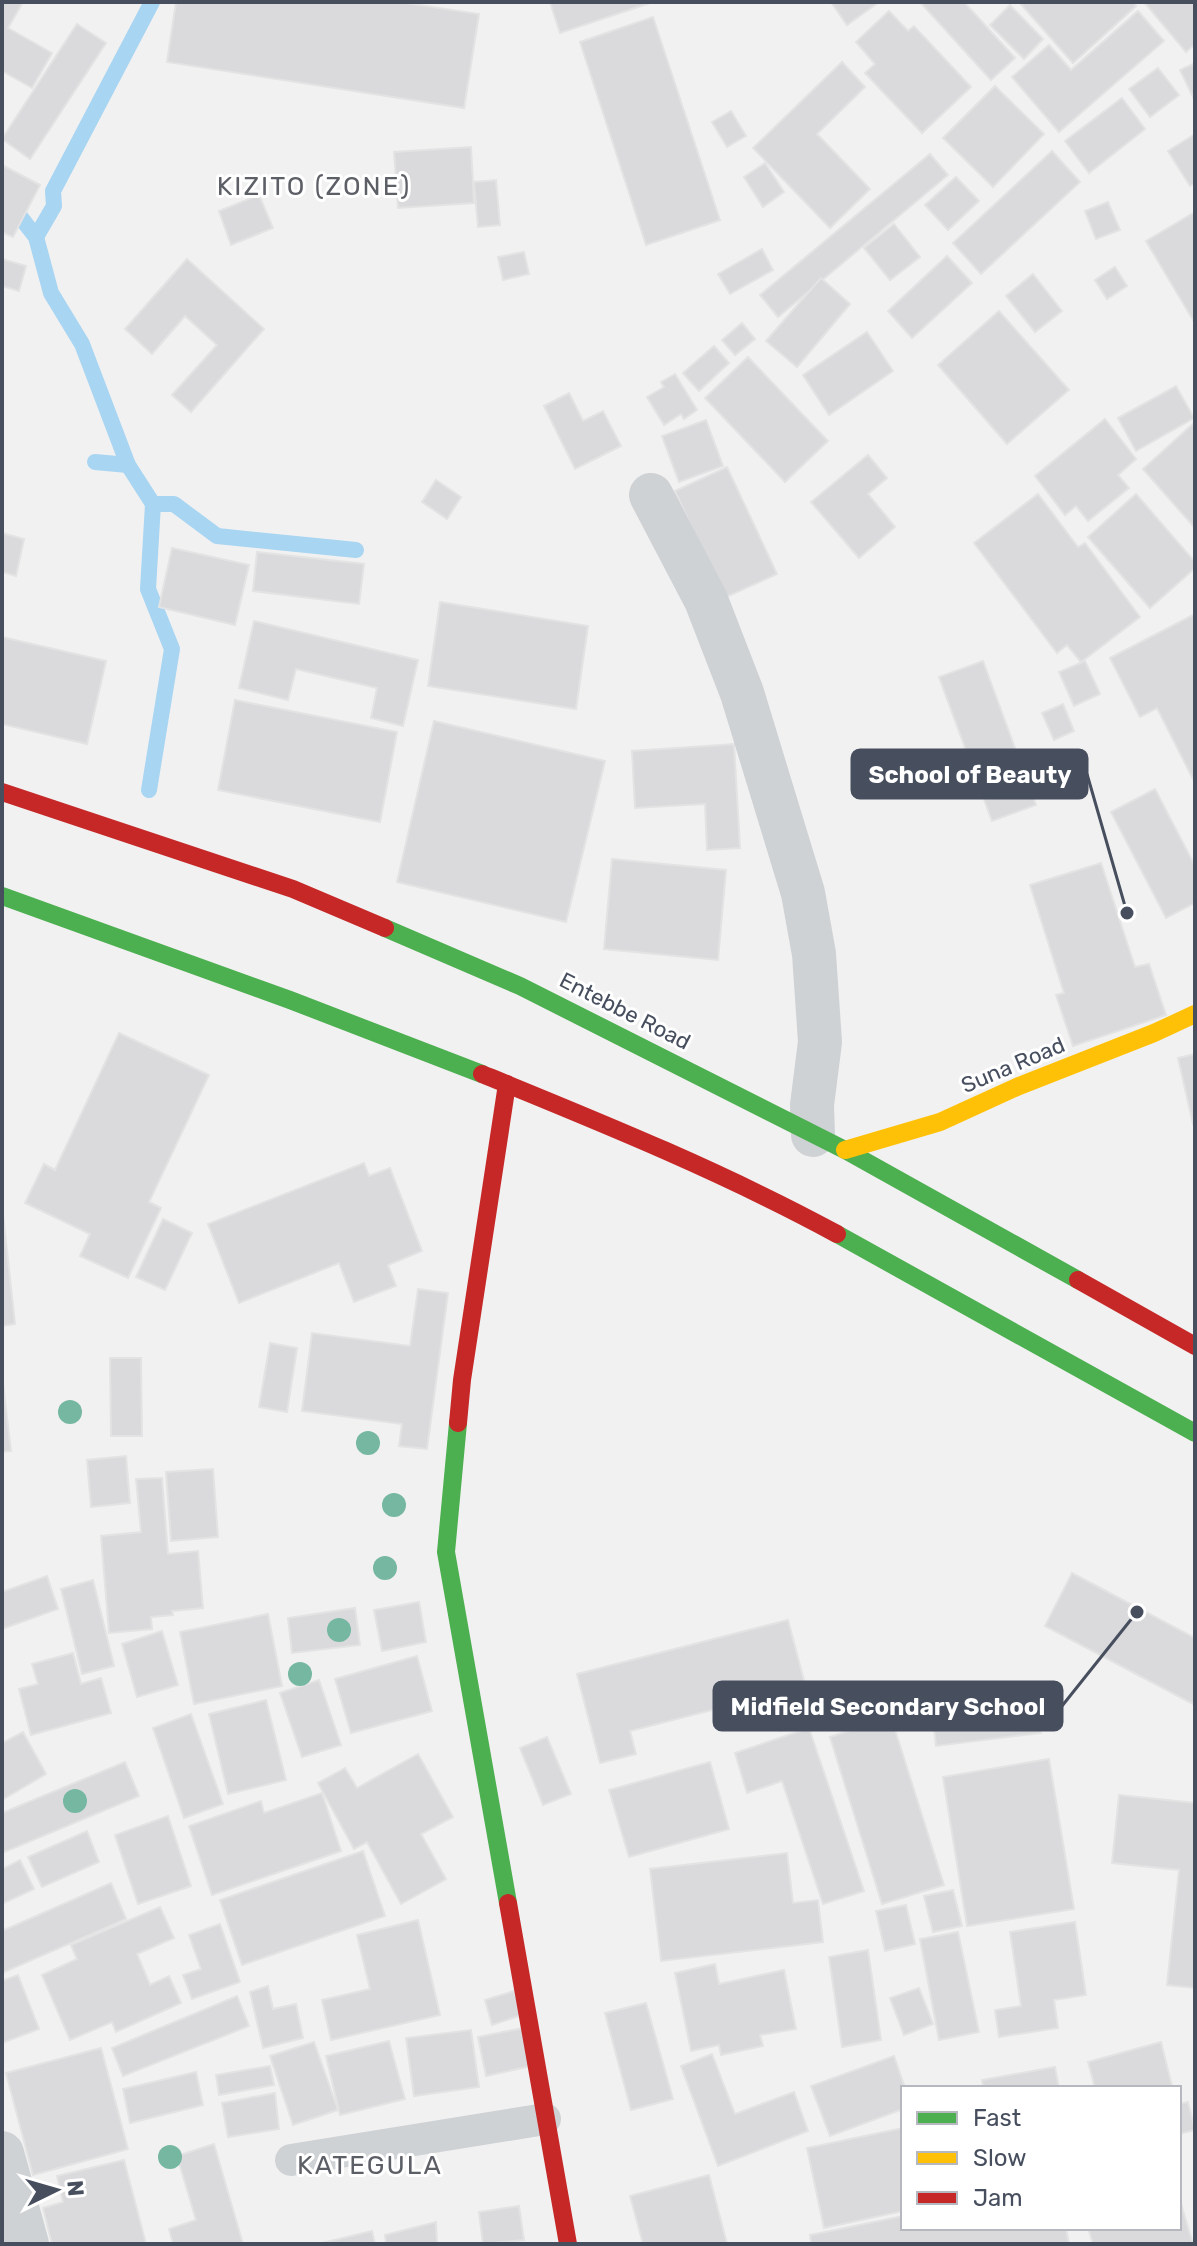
<svg xmlns="http://www.w3.org/2000/svg" width="1197" height="2246" font-family="Rubik,sans-serif">
	<rect width="100%" height="100%" fill="#f2f1f1"/>
	<g fill="none" stroke-linecap="round" stroke-linejoin="round">
		<g stroke="#a7d5f2" stroke-width="16">
			<polyline points="2,201 11,205 36,237 51,293 82,344 128,465 153,504 148,589 172,649 149,790"/>
			<polyline points="36,237 54,206 53,191 152,2"/>
			<polyline points="95,462 128,465"/>
			<polyline points="153,504 174,504 217,536 356,550"/>
		</g>
	</g>
	<g fill="#dadadd" stroke="#e3e3e4" stroke-width="2">
		<polygon points="2,2 23,2 8,28 52,53 32,88 2,71"/>
		<polygon points="176,2 399,2 479,14 464,108 167,62"/>
		<polygon points="550,2 653,2 560,33"/>
		<polygon points="831,2 879,2 847,25"/>
		<polygon points="920,2 964,2 1015,58 991,80"/>
		<polygon points="1019,2 1133,2 1136,6 1073,63"/>
		<polygon points="1144,2 1195,2 1195,44 1186,52"/>
		<polygon points="1010,5 1043,39 1024,59 990,25"/>
		<polygon points="889,11 908,31 914,26 971,87 922,133 865,73 875,64 856,42"/>
		<polygon points="1138,11 1164,41 1059,132 1012,77 1049,45 1071,70"/>
		<polygon points="653,17 720,220 646,245 580,42"/>
		<polygon points="77,24 106,43 30,159 2,139"/>
		<polygon points="842,62 865,87 817,134 870,189 830,228 753,148"/>
		<polygon points="1195,63 1195,101 1180,70"/>
		<polygon points="1158,68 1179,95 1150,117 1129,89"/>
		<polygon points="995,86 1044,134 993,187 943,138"/>
		<polygon points="1122,98 1145,129 1089,173 1065,141"/>
		<polygon points="731,111 746,136 727,147 712,122"/>
		<polygon points="1195,134 1195,183 1190,186 1168,151"/>
		<polygon points="471,147 474,203 398,208 394,152"/>
		<polygon points="1052,151 1080,182 981,274 953,243"/>
		<polygon points="930,154 948,175 778,317 760,295"/>
		<polygon points="765,163 784,192 763,207 744,177"/>
		<polygon points="2,165 40,185 13,237 2,232"/>
		<polygon points="956,177 979,201 948,230 925,205"/>
		<polygon points="496,180 500,225 478,227 474,182"/>
		<polygon points="259,195 273,228 231,245 219,211"/>
		<polygon points="1108,202 1120,230 1096,239 1085,211"/>
		<polygon points="1195,212 1195,319 1193,320 1146,241"/>
		<polygon points="894,224 920,257 890,280 864,248"/>
		<polygon points="762,249 773,270 730,294 718,274"/>
		<polygon points="524,252 529,274 503,280 498,257"/>
		<polygon points="947,256 972,283 912,338 888,311"/>
		<polygon points="2,259 26,266 19,291 2,286"/>
		<polygon points="187,259 264,329 191,412 172,395 217,345 185,316 152,354 125,329"/>
		<polygon points="1115,267 1127,286 1107,299 1095,280"/>
		<polygon points="1033,274 1062,311 1035,332 1006,296"/>
		<polygon points="821,278 850,304 797,367 766,341"/>
		<polygon points="999,311 1069,390 1007,444 938,365"/>
		<polygon points="742,323 755,339 735,355 722,340"/>
		<polygon points="867,332 893,371 829,415 803,375"/>
		<polygon points="714,346 729,363 699,391 683,373"/>
		<polygon points="748,357 828,441 785,482 705,398"/>
		<polygon points="675,374 697,410 684,419 681,414 664,425 647,397 664,387 661,382"/>
		<polygon points="1176,386 1194,418 1136,451 1118,418"/>
		<polygon points="569,393 583,421 603,411 621,446 575,469 544,406"/>
		<polygon points="1105,419 1136,459 1118,475 1129,488 1088,521 1076,506 1065,515 1035,476"/>
		<polygon points="706,420 723,466 679,482 662,436"/>
		<polygon points="1195,422 1195,528 1143,469"/>
		<polygon points="868,455 887,478 868,494 895,527 859,558 811,502"/>
		<polygon points="727,467 777,574 724,598 675,491"/>
		<polygon points="436,480 461,497 447,519 422,502"/>
		<polygon points="1038,494 1078,547 1085,543 1140,617 1081,662 1067,645 1057,653 974,543"/>
		<polygon points="1136,494 1195,562 1195,568 1150,608 1088,537"/>
		<polygon points="2,533 24,539 16,576 2,572"/>
		<polygon points="172,548 249,565 235,625 159,607"/>
		<polygon points="257,552 364,564 359,604 253,591"/>
		<polygon points="440,602 588,626 576,709 428,686"/>
		<polygon points="1195,614 1195,783 1157,708 1140,717 1110,658"/>
		<polygon points="254,621 418,660 403,726 371,718 377,688 296,669 288,700 239,688"/>
		<polygon points="2,637 106,661 87,744 2,724"/>
		<polygon points="983,661 1036,805 992,821 939,677"/>
		<polygon points="1085,661 1100,694 1074,706 1059,672"/>
		<polygon points="235,700 397,732 380,822 218,790"/>
		<polygon points="1063,704 1074,731 1054,740 1042,713"/>
		<polygon points="434,721 605,761 566,922 397,882"/>
		<polygon points="734,744 740,848 707,850 705,804 635,808 632,751"/>
		<polygon points="1155,789 1195,866 1195,903 1166,918 1111,812"/>
		<polygon points="612,859 726,870 718,960 604,949"/>
		<polygon points="1101,863 1135,967 1149,964 1166,1015 1073,1046 1056,995 1064,993 1030,885"/>
		<polygon points="119,1033 209,1075 149,1202 161,1208 128,1278 80,1256 90,1234 25,1203 44,1164 55,1170"/>
		<polygon points="1195,1054 1195,1123 1193,1124 1178,1058"/>
		<polygon points="364,1163 369,1176 390,1168 422,1251 388,1265 396,1286 354,1302 339,1263 239,1303 208,1224"/>
		<polygon points="2,1205 15,1324 2,1326"/>
		<polygon points="163,1219 192,1233 165,1290 136,1277"/>
		<polygon points="418,1289 448,1293 427,1449 399,1446 402,1424 302,1411 312,1333 410,1346"/>
		<polygon points="270,1343 297,1348 287,1412 259,1407"/>
		<polygon points="110,1358 141,1358 142,1436 111,1436"/>
		<polygon points="2,1375 11,1451 2,1452"/>
		<polygon points="126,1456 130,1503 91,1507 87,1460"/>
		<polygon points="213,1469 218,1537 171,1541 166,1472"/>
		<polygon points="162,1478 168,1554 198,1551 203,1608 172,1611 173,1615 151,1617 152,1629 109,1633 101,1536 141,1532 136,1479"/>
		<polygon points="1072,1573 1195,1638 1195,1705 1045,1626"/>
		<polygon points="47,1576 58,1609 2,1629 2,1592"/>
		<polygon points="93,1580 114,1666 82,1674 61,1589"/>
		<polygon points="419,1602 426,1642 382,1651 374,1610"/>
		<polygon points="355,1608 360,1645 292,1653 288,1618"/>
		<polygon points="268,1614 282,1686 194,1704 180,1632"/>
		<polygon points="788,1620 815,1722 780,1731 771,1695 630,1731 636,1754 600,1763 577,1674"/>
		<polygon points="162,1631 178,1685 137,1697 122,1644"/>
		<polygon points="73,1653 81,1684 101,1678 111,1713 31,1735 19,1689 38,1684 32,1664"/>
		<polygon points="417,1656 432,1711 351,1733 335,1679"/>
		<polygon points="319,1680 341,1745 302,1757 280,1693"/>
		<polygon points="1036,1688 1041,1733 936,1746 931,1701"/>
		<polygon points="266,1700 286,1780 228,1794 209,1714"/>
		<polygon points="191,1714 223,1804 184,1818 153,1728"/>
		<polygon points="891,1717 944,1885 882,1904 830,1737"/>
		<polygon points="809,1728 864,1891 823,1904 782,1781 747,1793 735,1753"/>
		<polygon points="23,1732 46,1774 2,1800 2,1743"/>
		<polygon points="547,1737 571,1794 543,1805 520,1748"/>
		<polygon points="418,1754 453,1817 421,1834 446,1879 401,1904 367,1842 354,1849 318,1783 345,1768 357,1788"/>
		<polygon points="1049,1759 1074,1909 967,1926 943,1777"/>
		<polygon points="125,1762 139,1796 2,1853 2,1813"/>
		<polygon points="710,1762 729,1829 629,1857 609,1790"/>
		<polygon points="322,1793 341,1851 212,1895 189,1826 261,1801 264,1813"/>
		<polygon points="1119,1795 1195,1803 1195,1988 1167,1985 1179,1870 1112,1863"/>
		<polygon points="168,1816 191,1886 138,1904 115,1835"/>
		<polygon points="87,1831 99,1862 42,1887 28,1857"/>
		<polygon points="363,1851 385,1916 242,1965 220,1900"/>
		<polygon points="787,1853 793,1903 818,1900 823,1942 661,1961 650,1869"/>
		<polygon points="20,1860 34,1889 2,1904 2,1869"/>
		<polygon points="111,1883 126,1919 2,1973 2,1931"/>
		<polygon points="953,1890 962,1926 933,1932 924,1896"/>
		<polygon points="906,1905 915,1944 885,1951 876,1911"/>
		<polygon points="160,1907 174,1938 137,1954 150,1985 169,1976 181,2003 116,2032 112,2022 70,2040 42,1975 77,1959 71,1945"/>
		<polygon points="418,1920 440,2015 331,2040 322,2000 370,1989 357,1935"/>
		<polygon points="1075,1922 1086,1995 1054,2000 1058,2028 999,2037 995,2010 1021,2006 1010,1932"/>
		<polygon points="220,1924 240,1982 192,1999 183,1975 201,1969 189,1935"/>
		<polygon points="958,1932 979,2032 939,2040 920,1939"/>
		<polygon points="868,1950 881,2040 842,2047 829,1957"/>
		<polygon points="715,1964 719,1984 784,1970 796,2029 760,2035 763,2046 721,2055 719,2045 691,2051 675,1973"/>
		<polygon points="18,1975 39,2029 2,2043 2,1981"/>
		<polygon points="268,1986 273,2009 296,2004 303,2038 263,2048 250,1992"/>
		<polygon points="919,1988 933,2024 904,2035 890,1998"/>
		<polygon points="514,1991 522,2015 492,2025 485,2000"/>
		<polygon points="237,1996 249,2026 123,2076 112,2048"/>
		<polygon points="646,2003 673,2099 631,2110 605,2013"/>
		<polygon points="523,2028 531,2066 486,2076 478,2037"/>
		<polygon points="471,2030 479,2087 414,2096 406,2038"/>
		<polygon points="389,2041 405,2099 340,2115 326,2056"/>
		<polygon points="314,2042 338,2110 293,2125 270,2056"/>
		<polygon points="1161,2042 1172,2086 1095,2088 1088,2062"/>
		<polygon points="101,2048 128,2149 33,2175 6,2073"/>
		<polygon points="712,2054 735,2114 794,2092 808,2131 718,2166 681,2066"/>
		<polygon points="894,2056 905,2088 903,2088 903,2109 830,2136 811,2086"/>
		<polygon points="270,2066 274,2085 219,2095 216,2075"/>
		<polygon points="1055,2067 1059,2088 983,2088 982,2080"/>
		<polygon points="196,2072 203,2105 130,2123 123,2089"/>
		<polygon points="275,2093 279,2129 228,2137 222,2103"/>
		<polygon points="1188,2102 1195,2130 1179,2134 1179,2104"/>
		<polygon points="903,2128 903,2211 824,2228 807,2148"/>
		<polygon points="214,2144 243,2244 173,2244 169,2229 196,2220 177,2156"/>
		<polygon points="124,2160 146,2244 52,2244 43,2208 63,2202 57,2176"/>
		<polygon points="709,2175 727,2244 643,2244 630,2196"/>
		<polygon points="1179,2197 1193,2244 1093,2244 1088,2228 1179,2228"/>
		<polygon points="519,2206 524,2240 483,2244 479,2212"/>
		<polygon points="903,2216 903,2228 1066,2228 1069,2244 811,2244 810,2235"/>
		<polygon points="436,2222 437,2244 386,2244 385,2235"/>
		<polygon points="372,2231 375,2244 318,2244"/>
	</g>
	<g fill="none" stroke-linecap="round" stroke-linejoin="round">
		<polyline stroke="#cfd2d5" stroke-width="32" points="291,2160 545,2119"/>
		<g stroke="#cfd2d5" stroke-width="44">
			<polyline points="651,495 706,600 742,693 803,893 814,954 820,1042 812,1105 813,1135"/>
			<polyline points="2,2153 27,2244"/>
		</g>
		<g stroke="#4caf50" stroke-width="18">
			<polyline points="2,896 290,1000 482,1074"/>
			<polyline points="385,928 520,986 845,1150 1078,1280"/>
			<polyline points="837,1234 1195,1433"/>
			<polyline points="458,1423 446,1552 508,1903"/>
		</g>
		<polyline stroke="#ffc107" stroke-width="18" points="845,1150 940,1122 1019,1086 1154,1033 1195,1014"/>
		<g stroke="#c62828" stroke-width="18">
			<polyline points="2,792 293,889 385,928"/>
			<path d="M482 1074C602 1123 723 1172 837 1234"/>
			<polyline points="1078,1280 1195,1346"/>
			<polyline points="458,1423 462,1380 507,1084"/>
			<polyline points="508,1903 568,2244"/>
		</g>
	</g>
	<g fill="#76b7a2">
		<circle cx="70" cy="1412" r="12"/>
		<circle cx="368" cy="1443" r="12"/>
		<circle cx="394" cy="1505" r="12"/>
		<circle cx="385" cy="1568" r="12"/>
		<circle cx="339" cy="1630" r="12"/>
		<circle cx="300" cy="1674" r="12"/>
		<circle cx="75" cy="1801" r="12"/>
		<circle cx="170" cy="2157" r="12"/>
	</g>
	<g text-anchor="middle" dominant-baseline="central" stroke-width="6" stroke-linejoin="round" paint-order="stroke">
		<g font-size="22" fill="#474f5f" stroke="#fff">
			<text transform="translate(625 1011) rotate(27)">Entebbe Road</text>
			<text transform="translate(1013 1065) rotate(-23)">Suna Road</text>
		</g>
		<g font-size="26" letter-spacing="2" fill="#5c5f66" stroke="#fff">
			<text x="314" y="186">KIZITO (ZONE)</text>
			<text x="370" y="2165">KATEGULA</text>
		</g>
	</g>
	<path fill="none" stroke="#474f5f" stroke-width="3" d="M1127 913L1087 774M1137 1612L1062 1706"/>
	<g fill="#474f5f" stroke="#fff" stroke-width="3">
		<circle cx="1127" cy="913" r="8"/>
		<circle cx="1137" cy="1612" r="8"/>
	</g>
	<g fill="#474f5f" stroke="#474f5f" stroke-width="3">
		<rect x="852" y="750" width="235" height="48" rx="8"/>
		<rect x="714" y="1682" width="348" height="48" rx="8"/>
	</g>
	<g font-size="24" text-anchor="middle" font-weight="bold" fill="#fff">
		<text x="970" y="783">School of Beauty</text>
		<text x="888" y="1715">Midfield Secondary School</text>
	</g>
	<rect width="1197" height="2246" fill="none" stroke="#474f5f" stroke-width="8"/>
	<rect x="901" y="2086" width="280" height="144" fill="#ffffff" stroke="#b5b9bf" stroke-width="2"/>
	<rect x="917" y="2112" width="40" height="12" fill="#4caf50" stroke="#b5b9bf" stroke-width="2"/>
	<text x="973" y="2126" font-size="24" fill="#474f5f">Fast</text>
	<rect x="917" y="2152" width="40" height="12" fill="#ffc107" stroke="#b5b9bf" stroke-width="2"/>
	<text x="973" y="2166" font-size="24" fill="#474f5f">Slow</text>
	<rect x="917" y="2192" width="40" height="12" fill="#c62828" stroke="#b5b9bf" stroke-width="2"/>
	<text x="973" y="2206" font-size="24" fill="#474f5f">Jam</text>
	<g transform="translate(56 2190) rotate(85)" stroke="#ffffff" stroke-width="6" paint-order="stroke">
	<path d="M0-6L14 30L0 20L-14 30Z" fill="#474f5f"/>
	<text y="-12" font-size="22" font-weight="bold" text-anchor="middle" fill="#474f5f">N</text>
	</g>
</svg>
